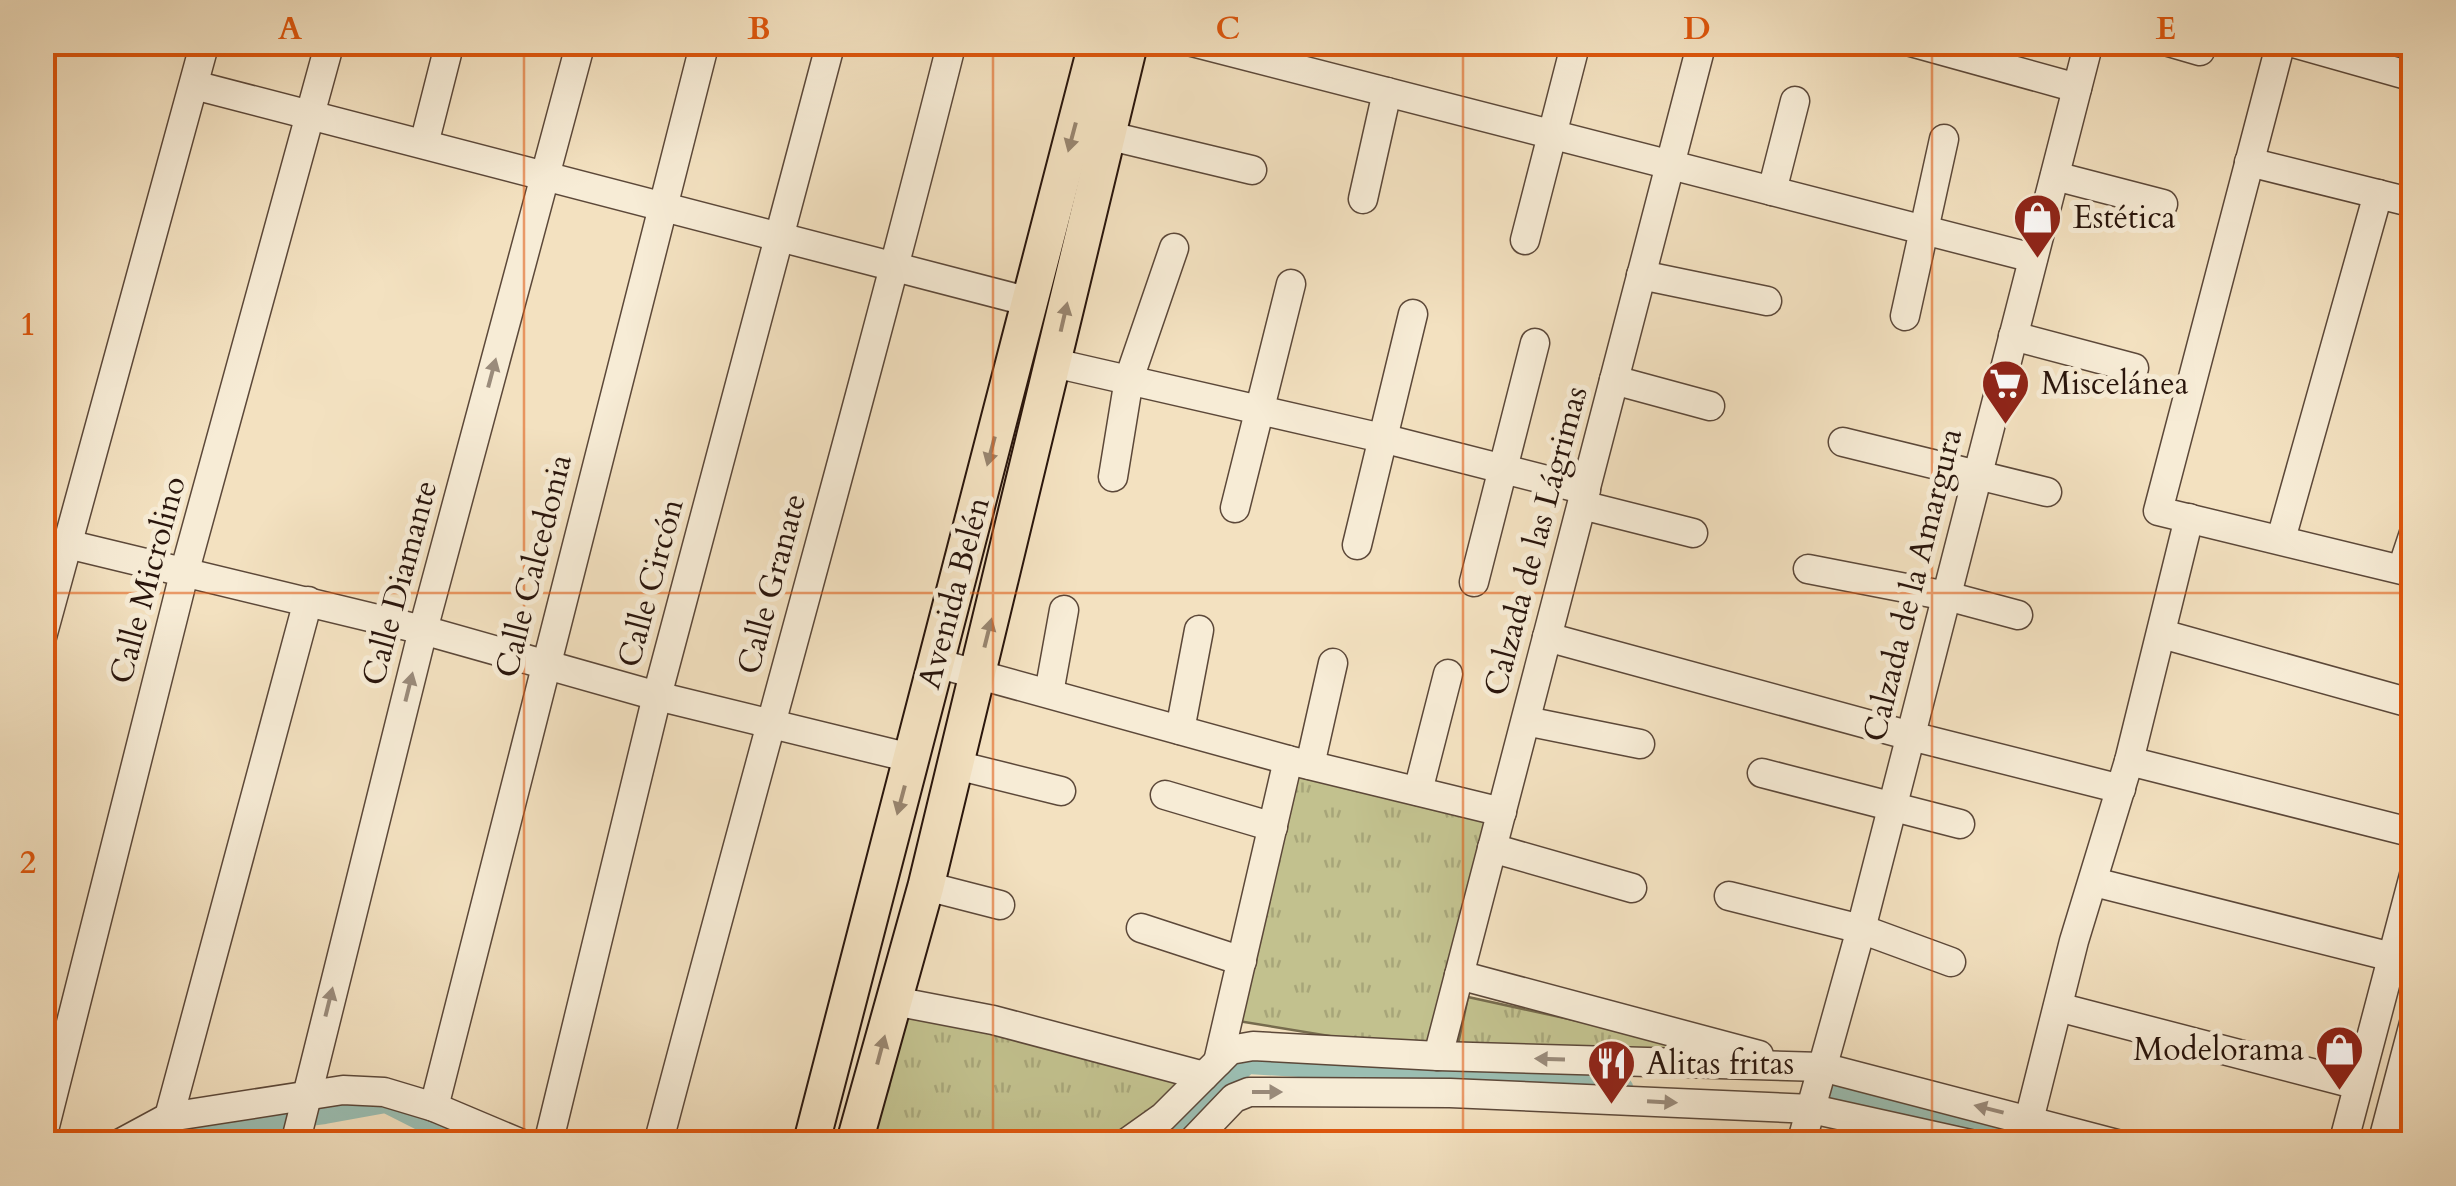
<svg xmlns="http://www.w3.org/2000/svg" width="2456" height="1186" font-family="Cardo,serif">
	<defs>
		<pattern id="park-tufts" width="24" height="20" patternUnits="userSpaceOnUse" patternTransform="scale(2.5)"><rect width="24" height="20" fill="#c2c18e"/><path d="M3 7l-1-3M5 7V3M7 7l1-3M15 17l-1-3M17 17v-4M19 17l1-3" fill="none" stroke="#a7a579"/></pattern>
	</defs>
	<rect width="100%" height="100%" fill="#f3e1c0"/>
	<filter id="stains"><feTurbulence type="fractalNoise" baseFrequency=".002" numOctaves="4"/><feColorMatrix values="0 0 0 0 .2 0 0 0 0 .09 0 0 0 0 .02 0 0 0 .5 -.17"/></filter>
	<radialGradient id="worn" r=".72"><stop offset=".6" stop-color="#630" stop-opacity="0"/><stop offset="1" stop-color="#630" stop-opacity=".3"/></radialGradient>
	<g fill="url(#park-tufts)" stroke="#766b4d" stroke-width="2.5">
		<polygon points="1296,757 1495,811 1433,1053 1238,1021"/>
		<polygon points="1468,997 1748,1058 1457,1049"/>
		<polygon points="906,1011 1188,1077 1119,1143 869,1144"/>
	</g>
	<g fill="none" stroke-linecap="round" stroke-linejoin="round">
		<g stroke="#9bbeb2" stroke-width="20">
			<polyline points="1823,1093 2019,1135"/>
			<polyline points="2042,1141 2052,1144"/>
			<polyline points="143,1142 151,1136 325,1114 386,1103 467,1144"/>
			<polyline points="1154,1144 1248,1064 1623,1087"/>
		</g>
		<defs>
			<g id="minor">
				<polyline points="1192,42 2033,258"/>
				<polyline points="1911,42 2077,88"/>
				<polyline points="2169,42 2200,51"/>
				<polyline points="2281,42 2158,511 2414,573"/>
				<polyline points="2290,42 2414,77"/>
				<polyline points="194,85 1030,302"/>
				<polyline points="1106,135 1252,170"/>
				<polyline points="424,144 450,42"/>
				<polyline points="2249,162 2414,203"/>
				<polyline points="2055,176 2163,204"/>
				<polyline points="1772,191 1795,101"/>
				<polyline points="1363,199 1387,92"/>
				<polyline points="1525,240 1576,42"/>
				<polyline points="1641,275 1767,301"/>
				<polyline points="1905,316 1944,139"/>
				<polyline points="2013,336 2134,368"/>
				<polyline points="1054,363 1382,438 1586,490"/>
				<polyline points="1614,380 1710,406"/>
				<polyline points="1843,442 2047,492"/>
				<polyline points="1113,477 1129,379 1174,248"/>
				<polyline points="1582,505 1693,533"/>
				<polyline points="1235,508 1291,284"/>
				<polyline points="2281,539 2378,194"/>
				<polyline points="67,544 423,630 657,696 911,758"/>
				<polyline points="1357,545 1413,314"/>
				<polyline points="1808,569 1947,596 2018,615"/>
				<polyline points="2402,569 2414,533"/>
				<polyline points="1474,582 1535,343"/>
				<polyline points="2162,634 2414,704"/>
				<polyline points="42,637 205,42"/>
				<polyline points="1547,637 1911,736 2121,789"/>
				<polyline points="936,663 1288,760 1502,812"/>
				<polyline points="1049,693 1064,610"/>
				<polyline points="1526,721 1640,744"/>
				<polyline points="1180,730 1199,630"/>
				<polyline points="2129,761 2414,833"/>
				<polyline points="956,765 1061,791"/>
				<polyline points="1310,765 1333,663"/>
				<polyline points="1762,773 1960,824"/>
				<polyline points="1418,791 1448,674"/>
				<polyline points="1165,795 1273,827"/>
				<polyline points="1492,848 1632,888"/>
				<polyline points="2094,882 2392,957"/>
				<polyline points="926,886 1000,905"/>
				<polyline points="1729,896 1861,929 1951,962"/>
				<polyline points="1141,928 1242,961"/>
				<polyline points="1459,975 1759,1055"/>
				<polyline points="894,1001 993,1020 1204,1076"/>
				<polyline points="2058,1007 2358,1085"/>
				<polyline points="1438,1056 1702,42"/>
				<polyline points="1218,1062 1288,760"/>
				<polyline points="434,1107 705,42"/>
				<polyline points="169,1117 308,601"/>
				<polyline points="42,1138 185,570 330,42"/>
				<polyline points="119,1144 169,1117 343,1090 384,1092 434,1107 522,1144"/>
				<polyline points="295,1144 423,630 581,42"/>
				<polyline points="548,1144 657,696 831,42"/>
				<path d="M658 1144C755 776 859 411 952 42"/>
				<polyline points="1125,1144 1163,1117 1230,1050 1253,1046 1438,1056 1822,1067 2117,1144"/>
				<polyline points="1190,1144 1234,1098 1249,1092 1450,1093 1812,1109 1970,1144"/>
				<polyline points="1801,1144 1861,929 2089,42"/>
				<polyline points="2023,1144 2074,941 2129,761 2189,518"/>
				<polyline points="2343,1144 2414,875"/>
				<polyline points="2382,1144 2414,1023"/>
			</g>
			<g id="major">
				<polyline points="811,1144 1097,42"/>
				<polyline points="854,1144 926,886 1130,42"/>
			</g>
		</defs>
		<use href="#minor" stroke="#5c4839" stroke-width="31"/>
		<use href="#major" stroke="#29150c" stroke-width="39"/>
		<use href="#minor" stroke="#f7ecd6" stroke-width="28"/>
		<use href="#major" stroke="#f3e1c0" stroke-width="35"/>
	</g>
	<defs><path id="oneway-solid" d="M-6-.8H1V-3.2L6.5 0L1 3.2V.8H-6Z" transform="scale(2.5)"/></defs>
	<g fill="#98856f">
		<use href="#oneway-solid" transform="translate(1072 137) rotate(105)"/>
		<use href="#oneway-solid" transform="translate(1064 317) rotate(-77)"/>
		<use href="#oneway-solid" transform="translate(991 451) rotate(105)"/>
		<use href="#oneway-solid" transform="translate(988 633) rotate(-76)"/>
		<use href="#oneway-solid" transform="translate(901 800) rotate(105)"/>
		<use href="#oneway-solid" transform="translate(881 1050) rotate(-75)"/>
	</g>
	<g fill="#9a8b7b">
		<use href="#oneway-solid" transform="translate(492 373) rotate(-75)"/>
		<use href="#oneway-solid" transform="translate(409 687) rotate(-76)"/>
		<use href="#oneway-solid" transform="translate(329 1002) rotate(-76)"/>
		<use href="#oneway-solid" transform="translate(1550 1059) rotate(-178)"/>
		<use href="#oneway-solid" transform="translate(1267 1092)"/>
		<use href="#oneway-solid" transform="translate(1662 1102) rotate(3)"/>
		<use href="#oneway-solid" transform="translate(1989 1109) rotate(-166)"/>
	</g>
	<path fill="none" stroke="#de560c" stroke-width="2.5" stroke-opacity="0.55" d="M524 42V1144M993 42V1144M1463 42V1144M1932 42V1144M42 593H2414"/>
	<defs>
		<symbol id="shop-pin" viewBox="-11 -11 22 30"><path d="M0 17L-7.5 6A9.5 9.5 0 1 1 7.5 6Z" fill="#8f2418" stroke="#f7ecd6"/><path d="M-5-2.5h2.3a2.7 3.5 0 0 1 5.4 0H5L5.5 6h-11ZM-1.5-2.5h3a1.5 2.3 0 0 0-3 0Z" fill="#fff"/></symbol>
		<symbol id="supermarket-pin" viewBox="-11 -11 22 30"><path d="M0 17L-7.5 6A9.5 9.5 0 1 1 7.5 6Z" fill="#8f2418" stroke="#f7ecd6"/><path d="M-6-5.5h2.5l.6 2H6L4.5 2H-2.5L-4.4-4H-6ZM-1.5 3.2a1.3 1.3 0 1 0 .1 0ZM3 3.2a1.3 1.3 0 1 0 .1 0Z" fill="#fff"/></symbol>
		<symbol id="restaurant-pin" viewBox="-11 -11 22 30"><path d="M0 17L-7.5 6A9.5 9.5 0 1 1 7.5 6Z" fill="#8f2418" stroke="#f7ecd6"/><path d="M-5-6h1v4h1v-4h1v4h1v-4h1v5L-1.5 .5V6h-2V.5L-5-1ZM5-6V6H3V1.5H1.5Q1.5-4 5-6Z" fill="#fff"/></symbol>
	</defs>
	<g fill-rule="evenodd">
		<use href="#shop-pin" x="2010" y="190" width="55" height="75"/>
		<use href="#supermarket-pin" x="1978" y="356" width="55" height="75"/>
		<use href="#shop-pin" x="2312" y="1022" width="55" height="75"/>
		<use href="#restaurant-pin" x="1584" y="1036" width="55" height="75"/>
	</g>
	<g text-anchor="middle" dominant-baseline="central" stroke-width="10" stroke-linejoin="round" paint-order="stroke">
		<g font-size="32" fill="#29150c" stroke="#f7ecd6" text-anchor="start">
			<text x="2073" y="218">Estética</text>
			<text x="2041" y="384">Miscelánea</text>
			<text x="2304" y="1050" text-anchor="end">Modelorama</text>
			<text x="1646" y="1064">Alitas fritas</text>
		</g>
		<g font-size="32" fill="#29150c" stroke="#f7ecd6">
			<text transform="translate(1536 541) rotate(-75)">Calzada de las Lágrimas</text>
			<text transform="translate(534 566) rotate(-76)">Calle Calcedonia</text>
			<text transform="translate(148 580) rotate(-75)">Calle Microlino</text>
			<text transform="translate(400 583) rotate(-75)">Calle Diamante</text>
			<text transform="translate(651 583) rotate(-75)">Calle Circón</text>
			<text transform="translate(772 584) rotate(-75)">Calle Granate</text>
			<text transform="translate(1913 585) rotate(-76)">Calzada de la Amargura</text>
			<text transform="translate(954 593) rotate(-75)">Avenida Belén</text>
		</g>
	</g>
	<rect width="2456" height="1186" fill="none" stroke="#f3e1c0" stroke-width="110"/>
	<rect x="55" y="55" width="2346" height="1076" fill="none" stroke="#de560c" stroke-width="4"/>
	<g font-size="32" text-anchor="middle" font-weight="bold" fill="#de560c">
		<text x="290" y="39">A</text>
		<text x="759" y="39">B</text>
		<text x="1228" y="39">C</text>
		<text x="1697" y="39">D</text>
		<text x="2166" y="39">E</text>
		<text x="28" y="335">1</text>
		<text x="28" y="873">2</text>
	</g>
	<rect width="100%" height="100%" filter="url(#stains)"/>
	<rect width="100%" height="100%" fill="url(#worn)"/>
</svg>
